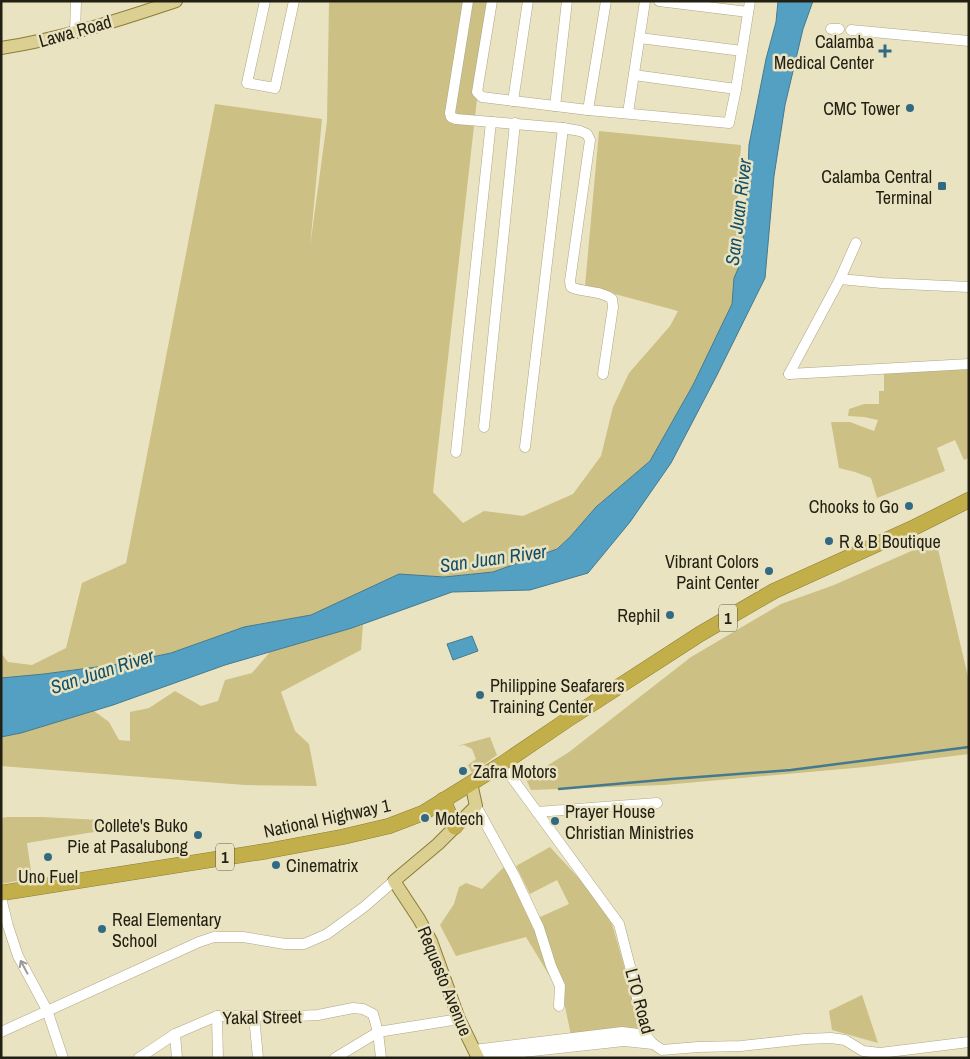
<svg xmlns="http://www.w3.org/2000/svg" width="970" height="1059" font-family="'Archivo Narrow',sans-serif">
	<rect width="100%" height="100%" fill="#eae3c1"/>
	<g fill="#ccc085">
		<polygon points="329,1 488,1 433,492 463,523 484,511 523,516 573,494 601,456 613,407 629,373 670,326 678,311 585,286 599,131 741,145 737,209 747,199 741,262 734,278 732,304 693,385 650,461 596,507 570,537 556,549 493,572 444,577 399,574 311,615 244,627 171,653 119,664 44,674 1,678 1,653 8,662 32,665 66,648 82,583 126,563 215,104 322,119 310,247 327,121"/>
		<polygon points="969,366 969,458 964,460 955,440 937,448 945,471 877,498 871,478 855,472 839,468 831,422 850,422 874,431 878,420 864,417 848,416 849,409 864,404 879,404 879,391 884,391 884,371"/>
		<polygon points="934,541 938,549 969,681 969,754 865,767 664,785 531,790 526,779 569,752 691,657 781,604 834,585"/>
		<polygon points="363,625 361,650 281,692 295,731 309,744 317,786 245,785 1,766 1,737 21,733 94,711 109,722 119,740 130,741 130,712 149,708 175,691 201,706 218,701 225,680 252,673 270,652"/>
		<polygon points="490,737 497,755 472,773 468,765 476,759 472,749 464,745 457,746"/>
		<polygon points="8,817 43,817 100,820 100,831 27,843 32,878 1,884 1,818"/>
		<polygon points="550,847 586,886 612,924 646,1042 572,1040 563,997 549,975 526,937 456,956 440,925 454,904 459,887 466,883 482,889 504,867 540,917 569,904 557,880 530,894 516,866"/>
		<polygon points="862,995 878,1043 832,1030 829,1011"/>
	</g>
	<g fill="#54a0c3" stroke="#45798e">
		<polygon points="778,1 813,1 803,29 785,105 774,176 765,278 717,375 671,463 630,522 588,573 530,590 452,592 352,628 225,665 113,705 21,733 1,737 1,678 44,674 119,664 171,653 244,627 311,615 399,574 444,577 493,572 557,549 570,537 596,507 650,461 693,385 732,304 734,278 741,262 747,199 749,145 766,59 776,22"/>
		<polygon points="472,636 478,651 453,660 447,644"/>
	</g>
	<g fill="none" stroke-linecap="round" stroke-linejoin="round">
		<polyline stroke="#45798e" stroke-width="2.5" points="559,789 672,779 791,770 969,747"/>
		<defs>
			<g id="minor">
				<polyline points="265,1 247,83 275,88 294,1"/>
				<path d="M468 1 450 113 451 117 456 119 563 128 580 131 587 134 590 140 570 281 571 287C584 293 600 290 612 299L613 307 603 374"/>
				<polyline points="492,1 477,92 482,97 588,110 729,123 736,89 750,1"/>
				<polyline points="659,1 748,12"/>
				<polyline points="831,29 839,29"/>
				<polyline points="851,30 969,41"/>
				<polyline points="75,32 76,1"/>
				<polyline points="640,38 742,51"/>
				<polyline points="634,75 736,89"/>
				<polyline points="513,101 528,1"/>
				<polyline points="555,106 567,1"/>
				<polyline points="588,110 606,1"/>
				<polyline points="628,113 645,1"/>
				<polyline points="840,279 882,283 969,287"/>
				<polyline points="789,374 969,364"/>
				<polyline points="789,374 840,279 856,243"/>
				<polyline points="484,427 515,123"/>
				<polyline points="525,447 563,128"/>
				<polyline points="456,452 491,122"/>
				<polyline points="502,764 619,924 633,978 640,1013 646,1035 652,1043 662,1050 698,1047 741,1046 805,1039 831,1038 845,1040 863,1051 880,1053 969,1042"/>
				<polyline points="476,806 514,875 539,928 551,966 560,986 559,1006"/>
				<polyline points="537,812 657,803"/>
				<polyline points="1,898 8,926 18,956 47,1010 63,1058"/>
				<polyline points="217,1016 218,1058"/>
				<polyline points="254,1016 258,1058"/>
				<polyline points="1,1032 199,942 214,937 243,937 285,944 304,944 327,934 364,907 394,881"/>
				<polyline points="175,1034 177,1058"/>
				<polyline points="474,1050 622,1032 646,1035"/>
				<polyline points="477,1057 624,1041 653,1044"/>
				<polyline points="139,1058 175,1034 217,1016 298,1016 318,1015 353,1008 363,1009 373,1014 378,1032 381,1058"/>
				<polyline points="335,1058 378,1032 459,1019"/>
			</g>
			<g id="major">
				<path d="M1 48C61 39 119 20 176 1"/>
				<polyline points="471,783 476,806 438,844 394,881 419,919 431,941 459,1019 478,1058"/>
			</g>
			<g id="highway">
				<polyline points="443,800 455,827"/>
				<polyline points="1,893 267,851 342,837 389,826 423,813 502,764 567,720 700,634 774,591 915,527 969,500"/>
			</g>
		</defs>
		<use href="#minor" stroke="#ada686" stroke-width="11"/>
		<use href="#major" stroke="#8b7d37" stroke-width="14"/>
		<use href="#highway" stroke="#8b7d37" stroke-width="16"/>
		<use href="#minor" stroke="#fff" stroke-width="10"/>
		<use href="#major" stroke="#dbcf92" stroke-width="12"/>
		<use href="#highway" stroke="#c3af4a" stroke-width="15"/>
	</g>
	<defs><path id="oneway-shaft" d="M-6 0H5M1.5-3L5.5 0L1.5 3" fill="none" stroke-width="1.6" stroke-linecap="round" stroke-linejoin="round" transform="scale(1.25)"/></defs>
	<use stroke="#9c9a95" href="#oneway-shaft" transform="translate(24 967) rotate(-118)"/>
	<g fill="#326a84" stroke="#eae3c1" stroke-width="2">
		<path d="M882.5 43.5h5v5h5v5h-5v5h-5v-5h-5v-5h5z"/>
		<circle cx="910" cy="108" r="5"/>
		<rect x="937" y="181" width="10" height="10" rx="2.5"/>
		<circle cx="909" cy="506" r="5"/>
		<circle cx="829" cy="541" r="5"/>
		<circle cx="769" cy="571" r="5"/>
		<circle cx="670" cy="615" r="5"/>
		<circle cx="480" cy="695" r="5"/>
		<circle cx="463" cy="771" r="5"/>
		<circle cx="425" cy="818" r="5"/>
		<circle cx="555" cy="821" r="5"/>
		<circle cx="198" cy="835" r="5"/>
		<circle cx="48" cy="857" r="5"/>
		<circle cx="276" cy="865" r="5"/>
		<circle cx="102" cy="929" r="5"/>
	</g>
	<g text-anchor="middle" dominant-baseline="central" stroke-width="5" stroke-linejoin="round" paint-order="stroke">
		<g fill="#eae3c1" stroke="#5e5a47" stroke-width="1">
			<rect x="719" y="604.5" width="18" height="27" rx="4"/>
			<rect x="216" y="843.5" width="18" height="27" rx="4"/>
		</g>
		<g font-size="16" font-weight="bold" fill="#221f13">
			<text x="728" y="618">1</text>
			<text x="225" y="857">1</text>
		</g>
		<g font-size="18" fill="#221f13" stroke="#eae3c1">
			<text transform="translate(75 31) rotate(-16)">Lawa Road</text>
			<text transform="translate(327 818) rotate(-12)">National Highway 1</text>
			<text transform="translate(445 981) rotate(68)">Requesto Avenue</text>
			<text transform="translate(640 1001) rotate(75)">LTO Road</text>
			<text transform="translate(262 1017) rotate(-1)">Yakal Street</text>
		</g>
		<g font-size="18" fill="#221f13" stroke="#eae3c1" text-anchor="end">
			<text x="874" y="41">Calamba<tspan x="874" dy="21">Medical Center</tspan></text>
			<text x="900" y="108">CMC Tower</text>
			<text x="932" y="176">Calamba Central<tspan x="932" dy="21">Terminal</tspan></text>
			<text x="899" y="506">Chooks to Go</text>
			<text x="839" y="541" text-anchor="start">R &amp; B Boutique</text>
			<text x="759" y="561">Vibrant Colors<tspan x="759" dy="21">Paint Center</tspan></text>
			<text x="660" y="615">Rephil</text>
			<text x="490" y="685" text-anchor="start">Philippine Seafarers<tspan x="490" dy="21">Training Center</tspan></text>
			<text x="473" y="771" text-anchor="start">Zafra Motors</text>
			<text x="565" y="811" text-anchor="start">Prayer House<tspan x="565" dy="21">Christian Ministries</tspan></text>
			<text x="435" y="818" text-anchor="start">Motech</text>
			<text x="188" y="825">Collete's Buko<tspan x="188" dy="21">Pie at Pasalubong</tspan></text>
			<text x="286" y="865" text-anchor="start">Cinematrix</text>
			<text x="48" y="876" text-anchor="middle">Uno Fuel</text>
			<text x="112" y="919" text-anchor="start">Real Elementary<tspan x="112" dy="21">School</tspan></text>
		</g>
		<g font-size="19" font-style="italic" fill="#114f68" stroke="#eae3c1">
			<text transform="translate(738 212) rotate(-83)">San Juan River</text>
			<text transform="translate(493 558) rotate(-8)">San Juan River</text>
			<text transform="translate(102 671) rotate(-18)">San Juan River</text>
		</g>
	</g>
	<rect width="970" height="1059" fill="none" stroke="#221f13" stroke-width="5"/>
</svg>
